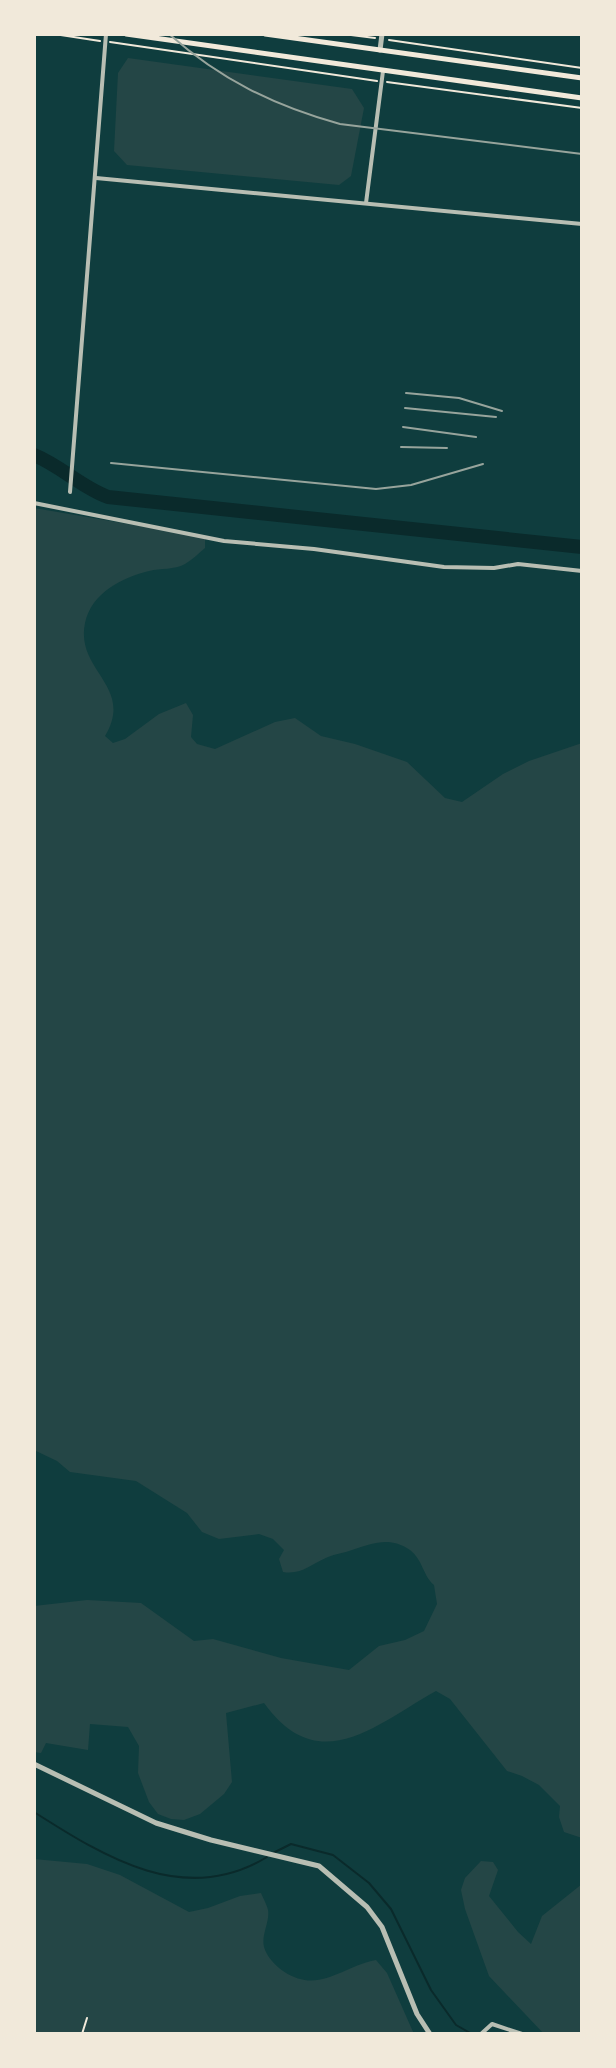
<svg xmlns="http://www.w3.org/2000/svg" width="616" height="2068" viewBox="0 0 616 2068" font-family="'Open Sans',sans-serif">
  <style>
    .green { fill: #244646 }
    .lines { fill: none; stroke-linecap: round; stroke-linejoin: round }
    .stream { stroke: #0a2a2b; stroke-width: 2 }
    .river { stroke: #0a2a2b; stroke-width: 14 }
    .path { stroke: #f1e9da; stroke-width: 2 }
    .minor { stroke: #b8beb3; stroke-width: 4 }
    .tertiary { stroke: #b8beb3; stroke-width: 5 }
    .secondary { stroke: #f1e9da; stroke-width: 5 }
    .rail { stroke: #97a49c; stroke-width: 2 }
  </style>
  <rect width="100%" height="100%" fill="#0f3d3e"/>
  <g class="green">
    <path d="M128,58L352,89L364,108L351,176L339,185L127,165L114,151L118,73Z"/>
    <path d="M34,508L205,537V548C199,553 192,560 185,564C174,570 161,568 149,571C123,577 91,593 85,623C75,671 135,686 105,736L113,743L125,739L159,714L186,703L193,715L191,737L197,744L215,749L275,722L295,718L321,736L355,744L407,762L445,798L462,802L503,774L529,761L582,743V1838L564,1832L559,1817L560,1806L539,1785L522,1776L507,1771L450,1699L436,1691C375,1725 319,1779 264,1703L226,1713L232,1782L224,1794L200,1814L184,1820L171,1819L158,1814L149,1802L138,1773L139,1746L128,1727L90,1724L88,1750L46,1743L41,1753L34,1752V1606L87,1600L141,1603L194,1641L213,1639L281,1658L349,1670L379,1646L405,1640L424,1631L437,1604L434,1585C423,1576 423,1560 410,1550C390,1536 373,1543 352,1550C344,1553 335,1554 328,1557C311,1564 302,1575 283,1572L279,1559L284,1550L273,1539L259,1534L219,1539L202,1532L187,1513L136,1481L70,1472L57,1461L34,1450Z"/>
    <path d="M34,1859L87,1864L120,1875L189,1912L208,1908L240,1896L261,1893C263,1898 267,1905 268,1910C270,1922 261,1934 264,1947C267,1957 275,1965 283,1971C319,1995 340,1967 376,1960L387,1973L414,2034H34Z"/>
    <path d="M481,1861L493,1862L498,1870L489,1896L518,1932L531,1944L542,1916L582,1884V2034H544L489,1976L465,1909L461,1890L465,1878Z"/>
  </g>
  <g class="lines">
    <g class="stream">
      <path d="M34,1812C106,1858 185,1907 267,1857"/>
      <path d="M273,1853L291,1844L333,1855L369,1883L391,1909L431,1990L456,2025L472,2034"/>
    </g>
    <path class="river" d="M34,455C61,466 81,487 108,497L582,547"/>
    <g class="path">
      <path d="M54,34L100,41"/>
      <path d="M343,34L375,38"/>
      <path d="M389,40L582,68"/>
      <path d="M110,42L377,81"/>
      <path d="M387,82L582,108"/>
      <path d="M82,2034L87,2018"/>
    </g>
    <g class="minor">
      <path d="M96,178L582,224"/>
      <path d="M366,203L383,71"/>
      <path d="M70,492L106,34"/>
      <path d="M34,503L224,541L314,549L444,567L494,568L518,564L582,571"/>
      <path d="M481,2034L492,2024L522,2034"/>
    </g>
    <g class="tertiary">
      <path d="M380,50L382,34"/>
      <path d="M34,1764L156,1823L211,1840L319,1866L367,1907L382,1927L417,2014L430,2034"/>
    </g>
    <g class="secondary">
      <path d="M126,34L582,98"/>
      <path d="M265,34L582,78"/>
    </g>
    <g class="rail">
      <path d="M169,34C220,79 274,106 340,124L582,154"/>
      <path d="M406,393L459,398L502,411"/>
      <path d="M405,408L496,417"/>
      <path d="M403,427L476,437"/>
      <path d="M401,447L447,448"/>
      <path d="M111,463L376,489L411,485L483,464"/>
    </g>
  </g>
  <rect width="616" height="2068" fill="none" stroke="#f1e9da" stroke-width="72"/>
</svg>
